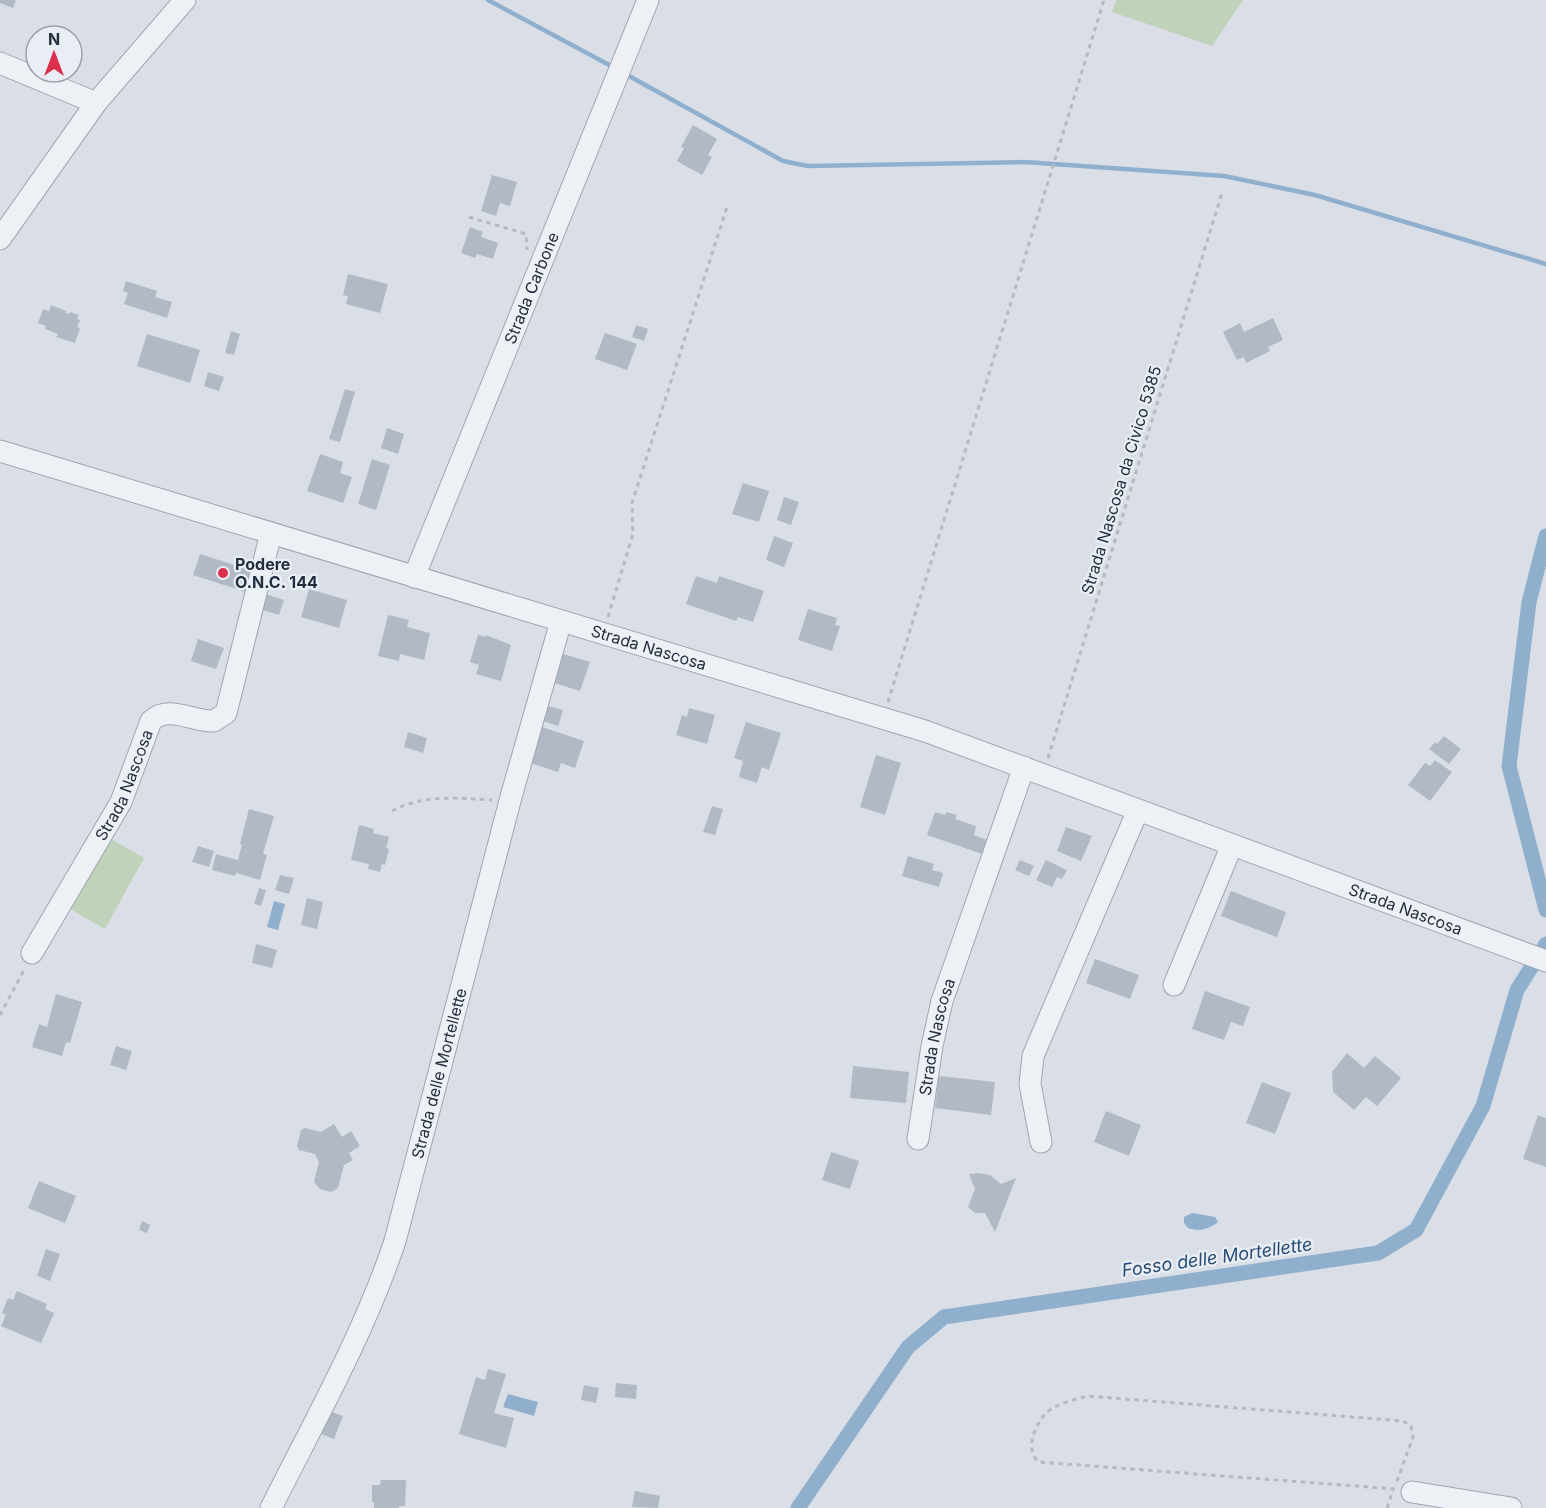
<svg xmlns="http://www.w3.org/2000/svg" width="1546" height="1508" viewBox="0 0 1546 1508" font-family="Inter,sans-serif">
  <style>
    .green { fill: #c1d2ba }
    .water { fill: #90afcc }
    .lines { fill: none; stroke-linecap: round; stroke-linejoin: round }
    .stream { stroke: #90afcc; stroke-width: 4.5 }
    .canal { stroke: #90afcc; stroke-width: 15 }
    .building { fill: #b1b9c4 }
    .minor-casing { stroke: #9fa6b1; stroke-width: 23 }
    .path { stroke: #b4bac2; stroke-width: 3; stroke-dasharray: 4.5 4.5; stroke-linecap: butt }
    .minor { stroke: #edf0f5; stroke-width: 21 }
    .poi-dot { fill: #dc2f4e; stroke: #e9eef5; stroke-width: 2 }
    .labels { text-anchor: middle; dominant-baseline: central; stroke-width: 4.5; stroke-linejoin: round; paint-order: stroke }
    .street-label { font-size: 16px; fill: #232e3e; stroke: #e9eef5 }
    .poi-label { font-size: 16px; font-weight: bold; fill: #232e3e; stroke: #e9eef5; text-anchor: start }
    .water-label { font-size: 18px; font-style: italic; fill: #294e76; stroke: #e9eef5 }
  </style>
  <rect width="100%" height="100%" fill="#dadfe7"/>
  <g class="green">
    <path d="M1116,0H1243L1212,46L1112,12Z"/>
    <path d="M111,839L144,858L105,929L70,909Z"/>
  </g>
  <g class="water">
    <path d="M274,901L285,904L278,930L267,927Z"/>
    <path d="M1192,1213L1215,1217L1218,1222C1209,1229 1200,1232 1188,1228L1184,1223V1217Z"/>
    <path d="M508,1394L538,1402L534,1416L503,1407Z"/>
  </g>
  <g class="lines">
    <g class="stream">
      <path d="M488,0L611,66"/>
      <path d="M629,76L783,161L808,166L1025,162L1224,176L1315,195L1546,264"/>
    </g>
    <g class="canal">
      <path d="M1546,536L1529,602L1509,766L1546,910"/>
      <path d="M798,1508L908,1347L944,1317L1378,1253L1416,1230L1483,1106L1517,990L1546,944"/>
    </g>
  </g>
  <g class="building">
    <path d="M0,0H16L13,8L0,3Z"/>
    <path d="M693,125L717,139L708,155L712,157L702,175L677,161L684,148L681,147Z"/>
    <path d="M492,175L517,182L510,206L500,203L496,216L481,211Z"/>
    <path d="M470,227L483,232L481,237L498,243L493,259L477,254L475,258L461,253Z"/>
    <path d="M348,274L388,284L380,313L346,304L348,296L343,295Z"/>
    <path d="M126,281L157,291L155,297L172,302L167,318L124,304L128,293L123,291Z"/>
    <path d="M51,305L66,311L65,313L69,314L70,312L79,315L77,319L80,320L77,327L80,328L75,343L56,337L58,334L45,329L46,326L38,323L43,309L49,311Z"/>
    <path d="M1273,318L1283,340L1268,347L1270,351L1246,363L1244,357L1237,360L1223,332L1240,323L1244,332Z"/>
    <path d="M636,325L648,329L644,341L632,337Z"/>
    <path d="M231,331L240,334L234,355L225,353Z"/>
    <path d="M605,333L637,344L627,370L595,359Z"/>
    <path d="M147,334L200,350L190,383L137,366Z"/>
    <path d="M208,372L224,377L219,391L204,386Z"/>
    <path d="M345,389L355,392L340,442L329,439Z"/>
    <path d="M387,428L404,434L398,454L381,448Z"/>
    <path d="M320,454L343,462L340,473L352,477L343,503L307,491Z"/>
    <path d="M372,459L390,465L376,510L358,504Z"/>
    <path d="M743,483L769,491L759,522L732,514Z"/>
    <path d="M784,497L799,502L791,525L777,520Z"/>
    <path d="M774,536L793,543L784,567L766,560Z"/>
    <path d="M200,554L253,571L246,592L193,575Z"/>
    <path d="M696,576L717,583L719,576L764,591L753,622L738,617L736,621L686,604Z"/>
    <path d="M309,589L347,600L339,628L301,617Z"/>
    <path d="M265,594L284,600L279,615L260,609Z"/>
    <path d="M808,609L837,618L835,625L840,626L832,651L798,640Z"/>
    <path d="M388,615L409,620L407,627L430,633L424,660L400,654L399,661L378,656Z"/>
    <path d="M478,635L486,637V635L511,645L501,681L476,674L479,665L470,662Z"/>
    <path d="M198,639L224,648L216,669L191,661Z"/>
    <path d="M560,653L590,662L580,691L551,682Z"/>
    <path d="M548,706L563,710L558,726L543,721Z"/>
    <path d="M689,708L715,715L707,744L676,735L682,715L687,717Z"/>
    <path d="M746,722L781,733L769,770L762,767L757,783L739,777L743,761L734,758Z"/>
    <path d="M542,727L584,741L575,768L561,763L558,772L530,763Z"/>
    <path d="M408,732L427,738L423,753L404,747Z"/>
    <path d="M1444,736L1461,749L1449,764L1429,749L1435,742L1437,744Z"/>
    <path d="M876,755L901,763L885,815L860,807Z"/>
    <path d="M1435,760L1452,772L1430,801L1408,785L1425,763L1430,766Z"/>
    <path d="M712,806L723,809L715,835L703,832Z"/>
    <path d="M249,809L274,816L263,854L267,855L260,880L236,873L235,876L212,870L216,854L238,860L242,845L240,844Z"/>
    <path d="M935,812L945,815L946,812L957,815L955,819L976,826L974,835L990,841L985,855L927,835Z"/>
    <path d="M359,825L374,829L373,833L389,837L386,848L389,849L385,865L382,864L380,872L368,869L369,864L351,860Z"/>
    <path d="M1066,827L1092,836L1081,861L1057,851Z"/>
    <path d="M198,846L214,851L209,867L192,862Z"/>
    <path d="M908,856L934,864L932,870L943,873L939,887L902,876Z"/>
    <path d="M1020,860L1034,866L1029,876L1015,870Z"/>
    <path d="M1046,860L1067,870L1062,879L1057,877L1052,887L1036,880Z"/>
    <path d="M280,875L294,878L289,894L275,890Z"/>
    <path d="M259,888L266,890L261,906L254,904Z"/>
    <path d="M1231,891L1286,912L1277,937L1221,916Z"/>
    <path d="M307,898L323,902L317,929L301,925Z"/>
    <path d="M256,944L277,950L272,968L252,963Z"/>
    <path d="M1095,959L1139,975L1130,999L1086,983Z"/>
    <path d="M1205,991L1250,1007L1243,1026L1231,1022L1224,1040L1192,1029Z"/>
    <path d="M56,994L82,1002L70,1043L66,1042L62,1056L32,1047L39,1024L47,1027Z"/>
    <path d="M116,1046L132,1051L126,1070L110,1065Z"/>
    <path d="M1347,1053L1364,1068L1375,1056L1401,1078L1377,1106L1366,1097L1354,1110L1333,1092L1332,1072Z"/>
    <path d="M853,1066L909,1072L906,1103L850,1098Z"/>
    <path d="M939,1076L995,1082L991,1115L935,1108Z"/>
    <path d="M1262,1082L1291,1093L1275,1134L1246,1123Z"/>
    <path d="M1106,1111L1141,1125L1129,1156L1094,1142Z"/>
    <path d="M1538,1115L1546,1118V1167L1523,1159Z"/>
    <path d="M334,1124L342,1137L351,1131L360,1146L349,1153L353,1160L344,1165L338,1188L331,1192L320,1189L314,1182L319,1162L315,1154L299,1150L297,1146L301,1130L305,1128L321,1132Z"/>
    <path d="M831,1152L859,1161L850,1189L822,1180Z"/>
    <path d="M979,1173L990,1175L1001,1184L1016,1178L995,1232L985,1213H975L968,1207L975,1189L969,1174Z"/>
    <path d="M39,1181L76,1196L65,1223L28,1208Z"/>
    <path d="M142,1221L150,1225L147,1233L139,1230Z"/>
    <path d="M46,1249L60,1254L50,1281L37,1276Z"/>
    <path d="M17,1291L47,1304L45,1309L54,1313L41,1343L1,1326L6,1315L2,1313L8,1298L13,1300Z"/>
    <path d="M488,1369L506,1374L494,1413L514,1418L506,1448L459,1434L476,1377L485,1380Z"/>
    <path d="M616,1383L637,1385L636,1399L615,1397Z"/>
    <path d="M584,1385L599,1388L596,1403L581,1400Z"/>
    <path d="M329,1411L343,1416L334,1439L318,1433Z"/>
    <path d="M381,1480H406L405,1506H399V1508H374V1502H372V1485H380Z"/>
    <path d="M635,1491L660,1496L658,1508L632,1507Z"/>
  </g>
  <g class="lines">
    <defs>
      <g id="minor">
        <path d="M0,63L96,103"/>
        <path d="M0,239L96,103L185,0"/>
        <path id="s1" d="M0,451L925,731L1546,961"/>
        <path id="s2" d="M414,577L648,0"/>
        <path id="s3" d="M32,953L121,802L151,721C168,704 193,722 214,721L226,713L271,533"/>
        <path d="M1174,985L1232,845"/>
        <path id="s4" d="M918,1139L932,1046L942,1001L1024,767"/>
        <path d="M1041,1142L1030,1084L1033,1056L1138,810"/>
        <path d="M1412,1492L1511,1508"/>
        <path id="s5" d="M271,1508C315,1420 364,1334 395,1241L511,797L561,621"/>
      </g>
    </defs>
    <use href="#minor" class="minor-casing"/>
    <g class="path">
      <path d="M469,217L526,234L527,250"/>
      <path d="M608,617L633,534L632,503L727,207"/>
      <path d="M888,702L1104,0"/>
      <path d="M1048,758L1222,193"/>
      <path d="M392,811C424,794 457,798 492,800"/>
      <path d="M0,1015L25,968"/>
      <path d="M1395,1489L1039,1462C1024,1450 1035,1424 1047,1412C1058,1403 1074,1400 1087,1396L1403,1421L1411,1426L1413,1437L1396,1484"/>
      <path d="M1387,1508L1393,1490"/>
    </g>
    <use href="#minor" class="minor"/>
  </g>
  <circle class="poi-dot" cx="223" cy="573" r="6"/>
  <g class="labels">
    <g class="street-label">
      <text stroke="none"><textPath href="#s2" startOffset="312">Strada Carbone</textPath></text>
      <text transform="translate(1121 480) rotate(-73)">Strada Nascosa da Civico 5385</text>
      <text stroke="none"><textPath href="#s1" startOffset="678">Strada Nascosa</textPath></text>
      <text stroke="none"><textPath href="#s3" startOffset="192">Strada Nascosa</textPath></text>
      <text stroke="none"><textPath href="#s1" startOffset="1479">Strada Nascosa</textPath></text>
      <text stroke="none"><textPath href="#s4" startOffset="104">Strada Nascosa</textPath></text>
      <text stroke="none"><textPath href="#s5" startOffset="468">Strada delle Mortellette</textPath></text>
    </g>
    <g class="poi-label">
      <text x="235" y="564">Podere<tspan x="235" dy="18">O.N.C. 144</tspan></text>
    </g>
    <g class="water-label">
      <text transform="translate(1217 1257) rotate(-8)">Fosso delle Mortellette</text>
    </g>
  </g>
  <g transform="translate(54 54)"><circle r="28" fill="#e9eef5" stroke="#9aa1ac" stroke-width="1.5"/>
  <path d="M0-4.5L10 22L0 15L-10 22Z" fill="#dc2f4e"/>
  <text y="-9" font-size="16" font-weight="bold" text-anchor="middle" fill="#232e3e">N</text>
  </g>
</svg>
